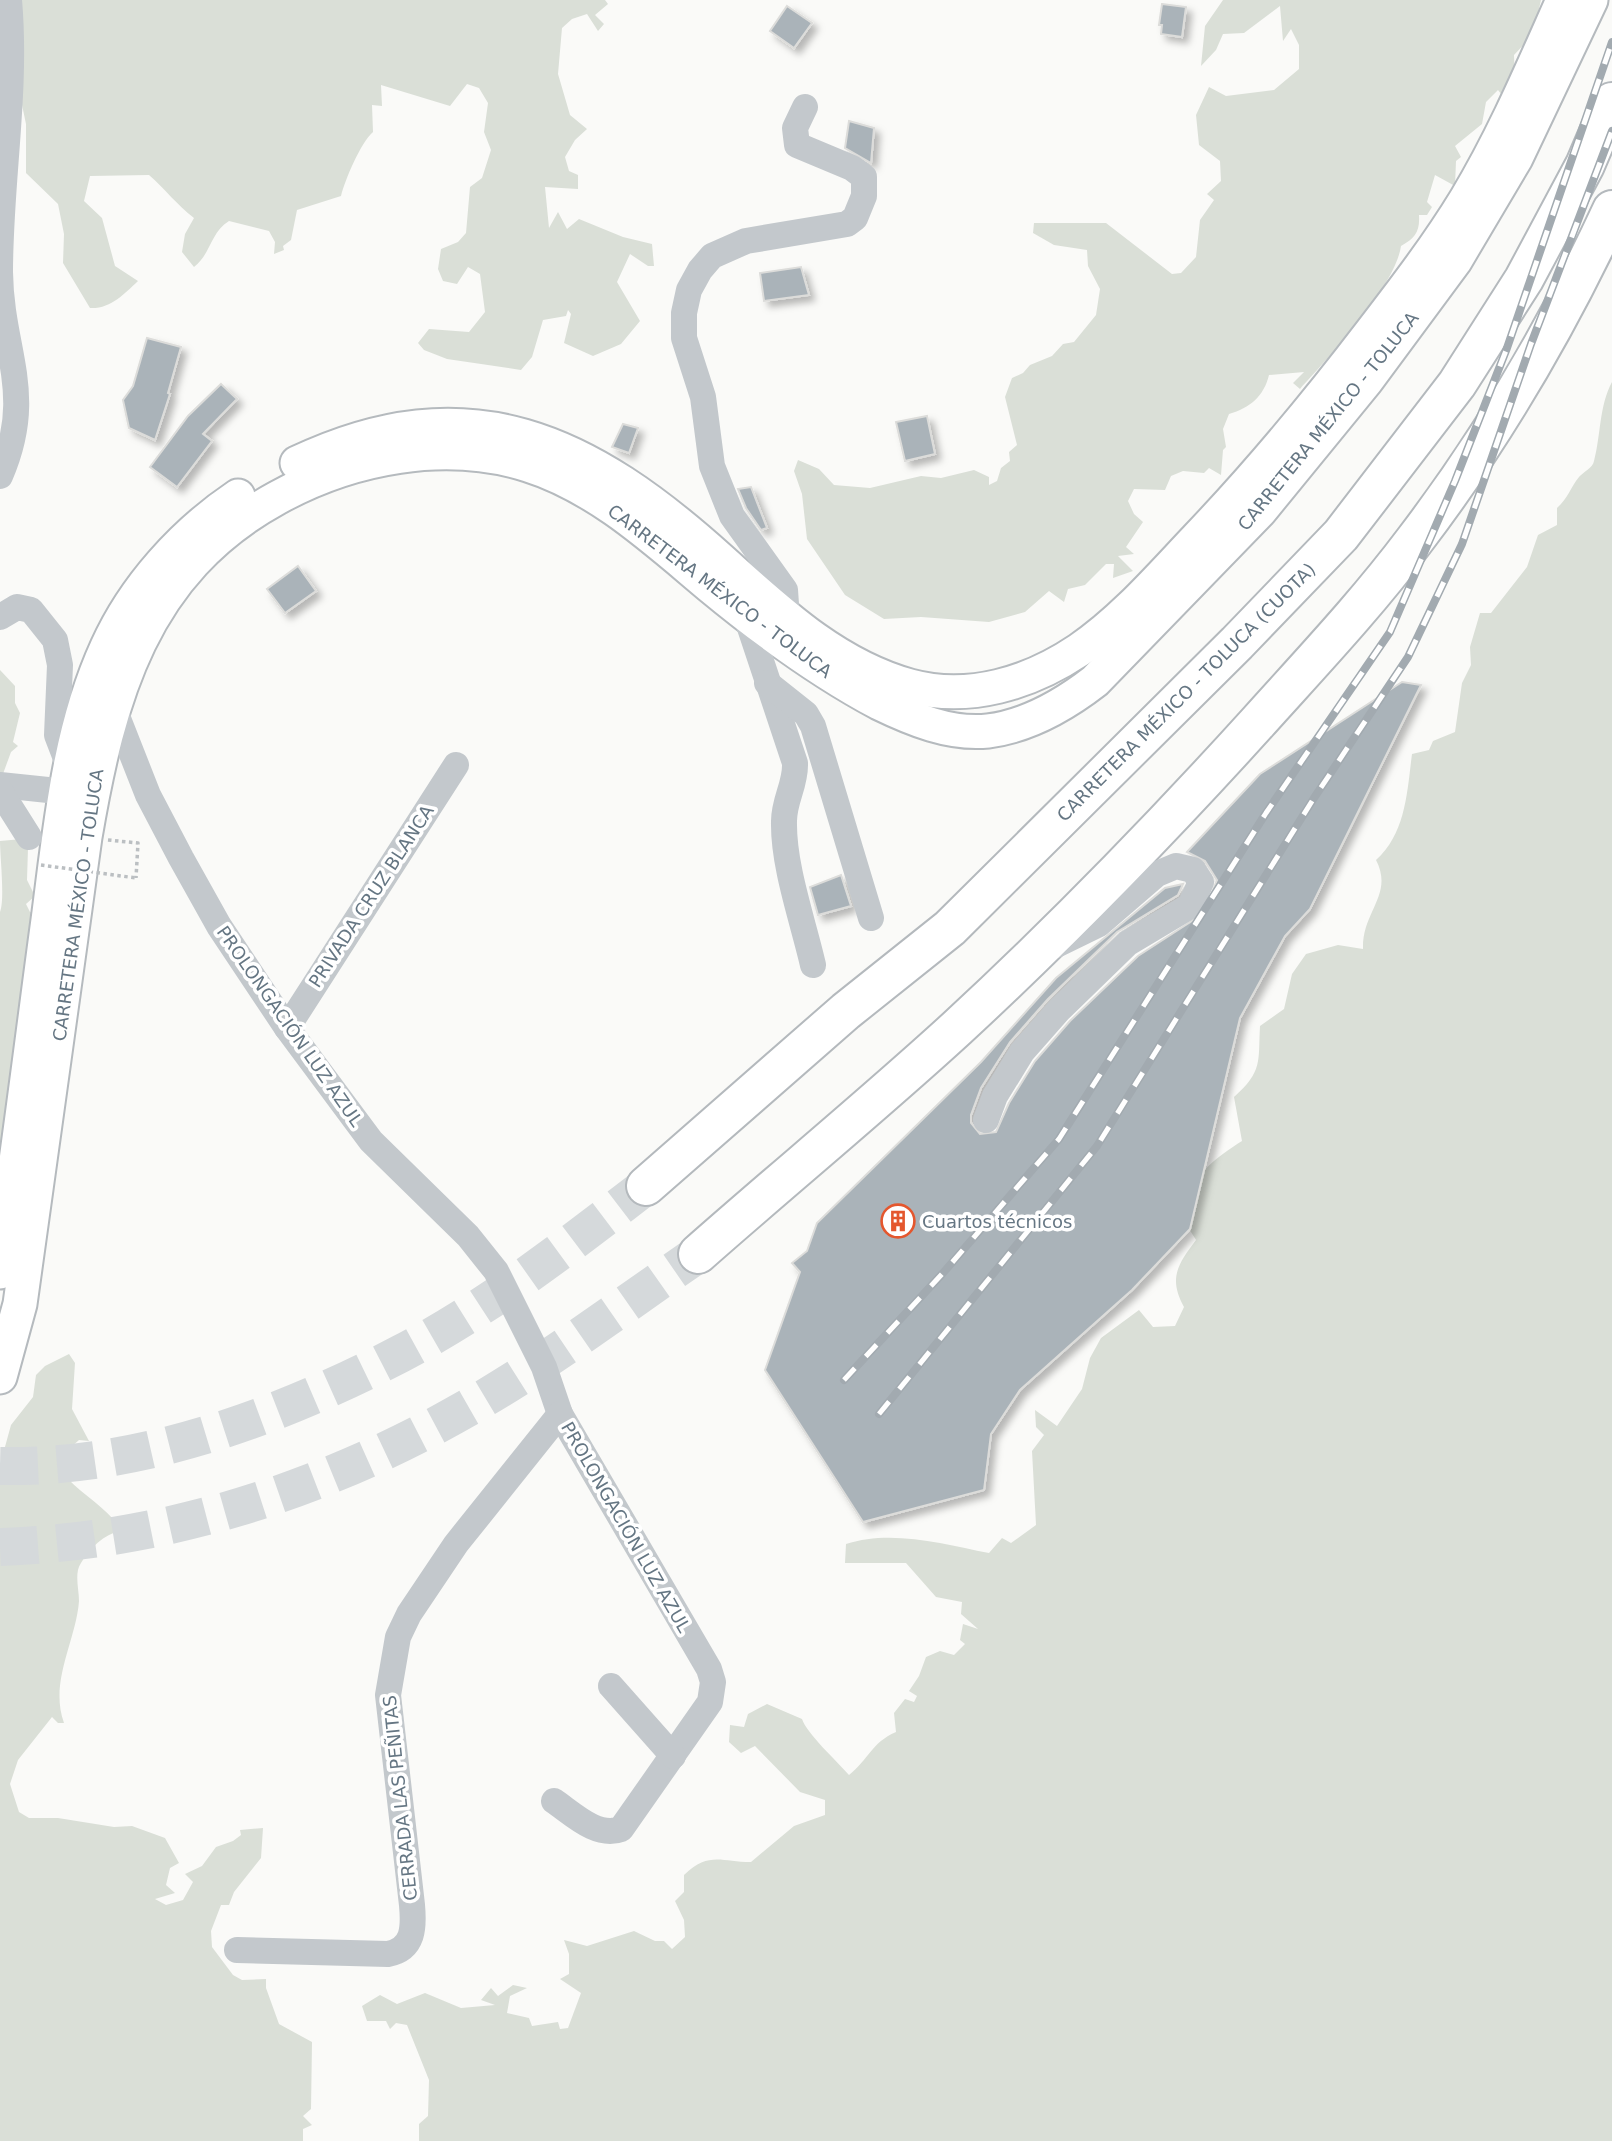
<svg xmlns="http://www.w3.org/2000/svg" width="1612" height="2141" viewBox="0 0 1612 2141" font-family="'DejaVu Sans',sans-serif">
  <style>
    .green { fill: #dadfd7 }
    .building { fill: #aab3b9; stroke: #dcdcda; stroke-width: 2; filter: url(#shadow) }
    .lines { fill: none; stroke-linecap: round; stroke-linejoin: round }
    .highway-tunnel { stroke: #d5d9db; stroke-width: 38; stroke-dasharray: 38 19; stroke-linecap: butt }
    .major-casing { stroke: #b5babe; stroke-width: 37 }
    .highway-casing { stroke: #b4b9bd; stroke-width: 42 }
    .path { stroke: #bbbfc2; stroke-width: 3.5; stroke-dasharray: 3.5 3.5; stroke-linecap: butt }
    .minor { stroke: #c3c8cc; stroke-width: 26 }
    .major { stroke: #fff; stroke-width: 33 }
    .highway { stroke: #fff; stroke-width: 38 }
    .rail-casing { stroke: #a2aab0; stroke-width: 8 }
    .rail { stroke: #fff; stroke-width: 5; stroke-dasharray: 16; stroke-linecap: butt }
    .path-bridge { stroke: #bbbfc2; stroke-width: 3.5; stroke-dasharray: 3.5 3.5; stroke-linecap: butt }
    .labels { text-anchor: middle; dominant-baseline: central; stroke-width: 7; stroke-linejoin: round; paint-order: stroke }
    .street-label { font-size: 18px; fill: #657683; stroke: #fff }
    .poi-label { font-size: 18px; fill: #657683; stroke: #fff; text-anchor: start }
  </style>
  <defs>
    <filter id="shadow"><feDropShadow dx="5.5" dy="5.5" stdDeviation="3.5" flood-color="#0004"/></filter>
  </defs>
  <rect width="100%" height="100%" fill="#fafaf8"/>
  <g class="green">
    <path d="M0,0H605L608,4L595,15L604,24L598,31L587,14L572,19L562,28L558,74L570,115L587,129L575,140L565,157L569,171L578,175V189L545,187L549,228L558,212L567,229L579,219L623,237L652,244L654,266H648L630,254L617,282L640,321L621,344L593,356L564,343L571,314L568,310L566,316L543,320L532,357L521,370L447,359L424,350L418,343L429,329L469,332L485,312L480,274L468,267L457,284L443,281L438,269L441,249L458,242L466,233L470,187L482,178L491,150L484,132L488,103L479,88L467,84L450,106L381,85L382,106L372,105L373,132C361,142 345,180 341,196L297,210L291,240L283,246L284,250L274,254L275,242L269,231L229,221C210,233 211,254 194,267L182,252L185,234L194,218C177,205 165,189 149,175L90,176L84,201L102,218L115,266L138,281C124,294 111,309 90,308L63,263L64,234L58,204L26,173V124Z"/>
    <path d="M1223,0H1541L1533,35L1514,55L1515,85L1505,99L1498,90L1486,102L1482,124L1455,146L1461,157L1456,161L1455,186L1435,175L1427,202L1432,207L1427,215H1419C1420,232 1415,238 1401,246C1395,287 1329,357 1300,389L1293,383L1304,372L1269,375C1264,396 1250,408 1229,414L1223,429L1226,447L1223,450L1221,475L1209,468L1204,473L1183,471L1171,476L1165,490L1134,489L1128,501L1134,514L1143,522L1126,547L1134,554L1118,556L1133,571L1113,578L1114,564H1106L1085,585L1068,589L1064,602L1049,591L1025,612L989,622L921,617L884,619L845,595L807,539L802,494L794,471L798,460L819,469L834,485L870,488L921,476L941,478L974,470L989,477V485L997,481L1001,468L1010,461L1009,452L1017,445L1005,397L1012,378L1023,373L1030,365L1052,356L1063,344L1074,342L1096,315L1100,289L1088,266L1087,250L1054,245L1033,233L1034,223H1106L1172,274L1181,273L1196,257L1200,220L1214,200L1207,194L1221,181L1220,161L1199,145L1196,115L1209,87L1226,96L1274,90L1299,69V45L1291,29L1283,41L1280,6L1244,33L1223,34L1216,50L1201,66L1205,26Z"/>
    <path d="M1612,382V2141H419V2124L428,2116L429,2080L407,2025L396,2023L390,2029L386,2021H367L362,2006L380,1995L397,2004L425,1993L461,2008L495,2005L481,2000L491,1988L498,1996L513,1985L527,1988L510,1996L507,2013L529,2018L532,2026L558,2022L560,2029L568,2028L581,1993L560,1979L569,1974V1954L564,1940L587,1946L634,1931L655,1941H664L672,1949L685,1937L684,1920L675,1901L684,1892V1875C709,1851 721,1862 751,1862L794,1826L825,1815V1800L800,1792L755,1746L741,1753L729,1742L730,1725L744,1727L748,1714L767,1704L802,1719C807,1734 837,1761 849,1775C869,1759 871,1743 896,1732L894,1713L905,1699L914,1702L917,1696L909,1691L919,1676L926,1657L940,1651L954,1655L965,1644L960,1640L963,1624L978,1629L961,1614L962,1602L936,1597L906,1563H845L846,1544C891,1529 944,1544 989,1553L1002,1538L1011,1543L1036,1525L1032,1451L1044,1435L1036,1427L1035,1410L1057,1426L1082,1389L1090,1358L1101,1338L1139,1310L1153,1327L1175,1326L1184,1307C1168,1278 1178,1264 1196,1240C1192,1233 1185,1224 1184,1215C1181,1183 1218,1156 1242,1141L1234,1097C1263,1071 1258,1062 1260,1026L1284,1009L1292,974L1306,954L1338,945L1363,949C1362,911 1394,895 1376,860C1406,833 1407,792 1412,754L1429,750L1433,741L1455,732L1462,683L1471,665L1470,647L1480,613H1491L1527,567L1538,535L1557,525V508C1569,497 1570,488 1579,477C1583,472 1593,468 1594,461C1601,435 1599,406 1612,382Z"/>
    <path d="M0,670L15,686V703L20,713L13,742L18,746L11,752L0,782Z"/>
    <path d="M22,839L28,848L27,880L35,896L26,904L30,912L41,914L0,1208V912C5,900 0,857 0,841Z"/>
    <path d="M69,1354L75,1363L72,1409L89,1441L79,1440L70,1448L68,1479C85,1497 109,1509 121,1530C103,1536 91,1546 81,1563C74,1573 79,1589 79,1601C76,1641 49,1682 64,1723H58L52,1717L18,1760L10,1784L19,1812L29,1818H58L114,1827L132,1826L165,1838L179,1863L170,1868L166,1885L175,1893L155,1899L166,1905L183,1900L193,1882L185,1874L202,1866L216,1847L233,1841L241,1835L240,1830L263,1828L261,1858L234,1892L229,1905H221L211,1931L212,1947L233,1975L242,1980L266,1979V1988L279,2024L312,2042L311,2109L303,2116L312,2125L303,2129V2141H0V1465L11,1425L33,1397L36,1375L45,1366Z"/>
  </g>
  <g class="building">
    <path d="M1162,4L1186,7L1182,37L1161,34L1162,25H1159Z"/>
    <path d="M787,6L812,23L794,48L770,31Z"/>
    <path d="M849,121L874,128L871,163L845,148Z"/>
    <path d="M801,267L809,295L764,301L760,273Z"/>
    <path d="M147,338L181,347L168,393L170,394L155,440L129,428L123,400L133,386Z"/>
    <path d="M221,384L237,399L203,434L212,441L177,487L150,467L188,416Z"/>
    <path d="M927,416L935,454L905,461L896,422Z"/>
    <path d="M623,424L638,428L629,453L612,447Z"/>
    <path d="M751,487L767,528L761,530L746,508L738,489Z"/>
    <path d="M298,566L316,591L285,613L267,589Z"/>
    <path d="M1402,682L1421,685L1310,909L1285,936L1240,1018L1190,1229L1132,1290L1020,1390L991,1434L984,1490L863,1522L765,1370L800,1272L792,1263L807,1251L817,1223L981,1062L1056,978L1165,888L1183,884L1178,895L1117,932L1048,999L1010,1042L981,1088L971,1115V1123L980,1134L996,1132L1009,1103L1035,1061L1070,1021L1138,956L1204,913L1217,880L1205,861L1187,852L1260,774Z"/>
    <path d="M841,875L851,906L818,915L810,887Z"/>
  </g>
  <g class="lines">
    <g class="highway-tunnel">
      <path d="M0,1466C138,1469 279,1417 400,1354C488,1308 568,1246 646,1186"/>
      <path d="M0,1547C194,1540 375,1472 536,1366C591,1330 644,1291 698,1254"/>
    </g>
    <defs>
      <g id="major">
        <path d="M297,463C470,381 589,441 720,559C777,610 834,665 910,686C969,702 1030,683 1079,650C1123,620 1160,577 1196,539C1259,473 1317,403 1372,331C1405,288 1438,245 1466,199C1504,136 1533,67 1563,0"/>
        <path d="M0,1272C18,1155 32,1038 48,920C60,829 68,732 107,647C134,587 183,533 238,496"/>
        <path d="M0,1377L20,1304L85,837C109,697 142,572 277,498C351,457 445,439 528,465C598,487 655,540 710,586C762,629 819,671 879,703C912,719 950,735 988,731C1028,726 1064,705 1095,681L1260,511L1367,380L1455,261L1516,158L1591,0"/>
      </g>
      <g id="highway">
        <path d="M646,1186L846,1011L950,928L1237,643L1341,535L1457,384L1524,279L1585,165L1612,102"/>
        <path d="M698,1254C784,1178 873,1105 957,1028C1062,931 1162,828 1258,722C1311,663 1366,605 1414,541C1492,439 1558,326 1612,210"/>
      </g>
    </defs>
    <use href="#major" class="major-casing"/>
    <use href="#highway" class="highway-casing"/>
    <path class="path" d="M108,840L138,843L136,878"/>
    <g class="minor">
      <path d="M0,476C36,393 1,352 0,272C0,181 17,91 9,0"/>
      <path d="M745,613L795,763C796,784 784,800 784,821C783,866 803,921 813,965"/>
      <path d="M0,617L17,607L31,610L55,640L60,665L57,735L70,769"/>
      <path d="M787,619L785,590L732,516L712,466L703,397L684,338V313L689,290L700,270L712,256L746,241L847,224L855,218L864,196V177L852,168L797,145L795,128L805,107"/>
      <path d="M767,683L806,714L813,726L871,918"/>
      <path d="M113,706L148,795L181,858L219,926L287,1028L371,1141L468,1236L496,1271L544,1367L560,1414L709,1669L713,1682L710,1702L621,1829C597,1838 573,1814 554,1801"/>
      <path d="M0,785L67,792"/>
      <path d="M0,791L29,837"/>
      <path d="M287,1028L456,765"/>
      <path d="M986,1120L995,1096L1022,1052L1059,1010L1128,943L1190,906L1201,882L1193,870L1176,866L1157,874L1099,924L1056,945"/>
      <path d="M611,1686L673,1756"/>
      <path d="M237,1950L388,1954C414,1949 414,1927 412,1905L388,1695L398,1637L409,1614L456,1544L560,1414"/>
    </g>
    <use href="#major" class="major"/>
    <use href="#highway" class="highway"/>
    <defs>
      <g id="rail">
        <path d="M844,1380L943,1273L1059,1139L1266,813L1390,632L1455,481L1507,348L1612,42"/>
        <path d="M879,1414L1097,1146L1314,798L1408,657L1462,544L1531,344L1612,131"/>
      </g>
    </defs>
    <use href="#rail" class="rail-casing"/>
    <use href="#rail" class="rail"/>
    <path class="path-bridge" d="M41,865L136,878"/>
  </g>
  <defs>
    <symbol id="building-ring" viewBox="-11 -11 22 22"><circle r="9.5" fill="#fff" stroke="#e4572e" stroke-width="1.5"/><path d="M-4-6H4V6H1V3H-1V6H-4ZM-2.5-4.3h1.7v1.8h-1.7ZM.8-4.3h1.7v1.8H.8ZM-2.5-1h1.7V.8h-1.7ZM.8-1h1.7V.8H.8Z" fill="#e4572e"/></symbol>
  </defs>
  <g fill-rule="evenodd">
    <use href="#building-ring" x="879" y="1202" width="38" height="38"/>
  </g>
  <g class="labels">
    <g class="street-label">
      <text transform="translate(1328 421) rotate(-51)">CARRETERA MÉXICO - TOLUCA</text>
      <text transform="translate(720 591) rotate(37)">CARRETERA MÉXICO - TOLUCA</text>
      <text transform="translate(1186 692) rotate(-45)">CARRETERA MÉXICO - TOLUCA (CUOTA)</text>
      <text transform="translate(371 896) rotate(-57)">PRIVADA CRUZ BLANCA</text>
      <text transform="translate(78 905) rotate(-82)">CARRETERA MÉXICO - TOLUCA</text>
      <text transform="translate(290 1026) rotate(55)">PROLONGACIÓN LUZ AZUL</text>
      <text transform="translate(626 1527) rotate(60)">PROLONGACIÓN LUZ AZUL</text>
      <text transform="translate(400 1798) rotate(-96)">CERRADA LAS PEÑITAS</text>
    </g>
    <g class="poi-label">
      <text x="922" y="1221">Cuartos técnicos</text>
    </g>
  </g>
</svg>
